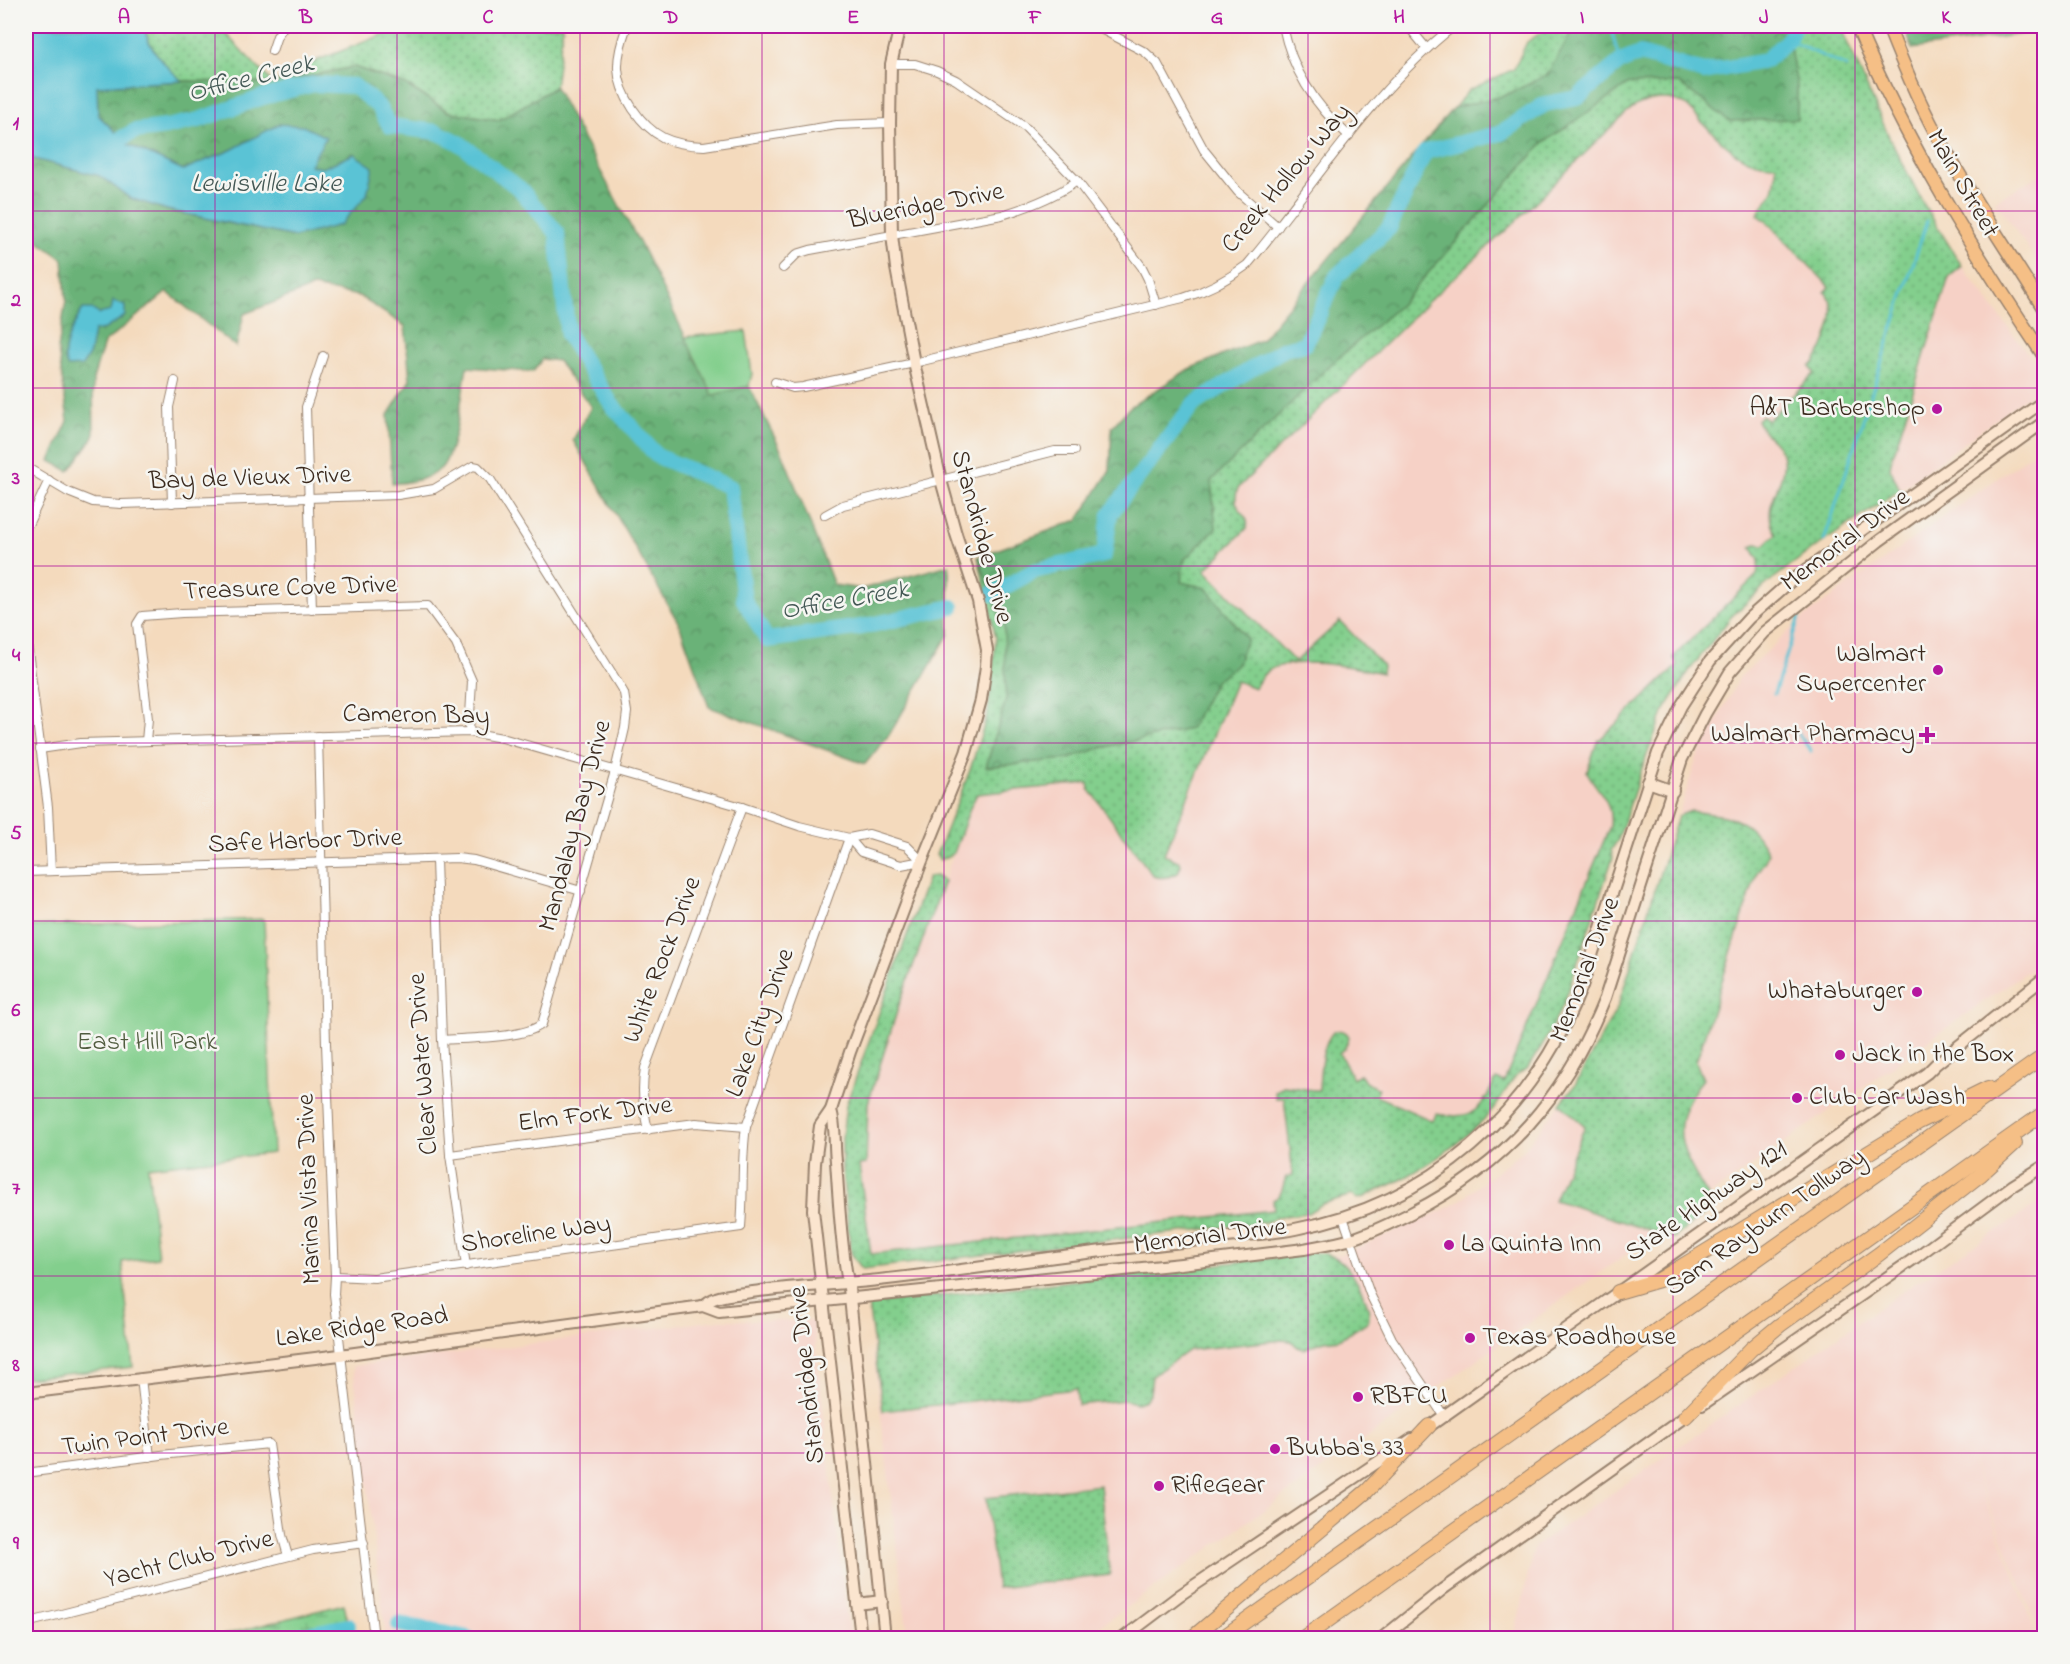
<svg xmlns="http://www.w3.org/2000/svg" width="2070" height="1664" viewBox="0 0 2070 1664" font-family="'Indie Flower',sans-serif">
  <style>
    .built { fill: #f6d1c6 }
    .grass { fill: url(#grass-dots); stroke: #5f7c56; stroke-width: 1.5 }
    .forest { fill: url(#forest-crowns); stroke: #526e4b; stroke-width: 1.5 }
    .wetland { fill: url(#wetland-marsh); stroke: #5f7c56; stroke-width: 1.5 }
    .green { fill: #83cf8d; stroke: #5f7c56; stroke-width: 1.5 }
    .water { fill: #5ac3d5; stroke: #4a767a; stroke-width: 1.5 }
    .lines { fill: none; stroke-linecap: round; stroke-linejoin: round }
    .stream { stroke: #5ac3d5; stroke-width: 3 }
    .river { stroke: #5ac3d5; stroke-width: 16 }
    .street-casing { stroke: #98826e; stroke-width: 10 }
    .secondary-casing { stroke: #98826e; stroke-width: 14 }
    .primary-casing { stroke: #98826e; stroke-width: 15 }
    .highway-casing { stroke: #98826e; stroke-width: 16 }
    .street { stroke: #fff; stroke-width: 8 }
    .secondary { stroke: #fbe5cf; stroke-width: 10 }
    .primary { stroke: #f5bf86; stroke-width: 12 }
    .highway { stroke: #f5bf86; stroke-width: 14 }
    .grid { fill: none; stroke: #b5179e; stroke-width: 1.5; stroke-opacity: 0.55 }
    .poi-dot { fill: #b5179e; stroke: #f6f6f2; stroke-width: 2 }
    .labels { text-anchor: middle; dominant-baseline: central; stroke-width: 5; stroke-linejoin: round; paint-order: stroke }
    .street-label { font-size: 26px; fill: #3b2a1e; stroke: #f6f6f2 }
    .poi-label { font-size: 26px; fill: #3b2a1e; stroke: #f6f6f2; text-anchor: start }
    .park-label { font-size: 26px; fill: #515c3f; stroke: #f6f6f2 }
    .water-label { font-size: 27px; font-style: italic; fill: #445855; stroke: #f6f6f2 }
    .neatline { fill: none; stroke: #b5179e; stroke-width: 2 }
    .grid-label { font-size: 20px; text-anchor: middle; font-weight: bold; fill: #b5179e }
  </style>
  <defs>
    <pattern id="grass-dots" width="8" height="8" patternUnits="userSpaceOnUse" patternTransform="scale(1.5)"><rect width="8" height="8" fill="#83cf8d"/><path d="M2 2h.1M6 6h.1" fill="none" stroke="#6ca873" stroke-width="1.8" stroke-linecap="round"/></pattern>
    <pattern id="forest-crowns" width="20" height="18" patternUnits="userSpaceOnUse" patternTransform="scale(1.5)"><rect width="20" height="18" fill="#6ab278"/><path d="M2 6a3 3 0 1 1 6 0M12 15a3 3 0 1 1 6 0" fill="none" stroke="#589162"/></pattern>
    <pattern id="wetland-marsh" width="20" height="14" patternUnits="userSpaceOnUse" patternTransform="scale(1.5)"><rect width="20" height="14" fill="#83cf8d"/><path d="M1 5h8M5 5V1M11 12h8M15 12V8" fill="none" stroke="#6ca873"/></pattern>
  </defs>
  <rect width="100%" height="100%" fill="#f6f6f2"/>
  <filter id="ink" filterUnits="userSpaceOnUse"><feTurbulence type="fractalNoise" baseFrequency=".0167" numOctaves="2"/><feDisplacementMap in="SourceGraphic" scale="12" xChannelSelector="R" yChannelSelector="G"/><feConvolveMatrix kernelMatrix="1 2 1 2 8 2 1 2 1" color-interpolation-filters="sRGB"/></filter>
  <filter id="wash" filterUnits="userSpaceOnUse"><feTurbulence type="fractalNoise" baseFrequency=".008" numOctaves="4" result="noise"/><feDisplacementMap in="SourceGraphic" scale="24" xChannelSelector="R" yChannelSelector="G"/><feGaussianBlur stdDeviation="1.35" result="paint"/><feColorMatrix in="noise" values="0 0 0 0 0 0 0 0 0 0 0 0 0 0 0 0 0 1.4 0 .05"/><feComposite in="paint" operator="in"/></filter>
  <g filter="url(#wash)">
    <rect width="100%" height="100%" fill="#f4dabd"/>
    <g class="built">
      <path d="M1663,100H1675L1685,104L1726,147L1776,165V184L1766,203L1758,210L1765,220L1831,287L1825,292L1830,299L1833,310L1820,356L1815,363L1816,373L1767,421L1762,415L1770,437L1783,457V469L1775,493L1772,528L1776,534L1764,545L1760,544L1751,547L1759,560L1757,575L1673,657L1679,665L1597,742L1595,788L1602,794L1610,807V826L1504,1082L1496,1080L1484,1103L1475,1111L1457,1117L1436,1114L1433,1121L1375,1096L1378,1089L1365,1082L1360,1074L1353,1078L1338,1053L1347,1033L1342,1030L1334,1031L1328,1036L1324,1055L1319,1090H1301L1284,1098L1293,1176L1284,1179L1283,1190L1279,1195L1273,1200L1274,1210L871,1254L859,1165L866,1164L868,1103L900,1002L970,808L977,794L1088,783L1089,789L1153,876L1163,855L1236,681L1263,674L1280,666L1301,664H1338L1382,672L1383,665L1296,662L1205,570L1247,528V519L1235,503L1234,497L1238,488L1434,296L1514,223L1627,112L1637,104Z"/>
      <path d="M2044,172V271L1995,201Z"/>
      <path d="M1962,266L2044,375V384L1900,490L1890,468L1891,462L1949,277Z"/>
      <path d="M2044,445V959L1083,1638H908L868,1310L1342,1254L1454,1205L1523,1151L1575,1085L1618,1006L1697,757L1740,677L1804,617Z"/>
      <path d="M2044,1200V1638H2041L1957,1424L2038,1638H1514L1534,1547L1905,1290Z"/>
      <path d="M720,1320L813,1321L849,1638H386L353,1366Z"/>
    </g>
    <g class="grass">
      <path d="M144,26H218L273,83L303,66L405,26H563L555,87L500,120L449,112L406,85L354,67L273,83L182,81C165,65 148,49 144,26Z"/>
      <path d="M1551,26H1840L1890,139L1923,203L1962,266L1949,277L1891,462L1890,468L1900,490L1803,556L1768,583L1731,617L1689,671L1663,713L1643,765L1618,840L1611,850L1613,857L1564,1003L1543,1044L1527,1069C1509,1076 1505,1097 1493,1110C1468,1137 1438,1159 1406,1177C1393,1185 1378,1189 1365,1197L1358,1199L1352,1195L1322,1204L1308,1213L1276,1217L1267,1222L862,1269L851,1253L842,1170V1138L846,1105L928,877L936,876L944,881L900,1002L868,1103L866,1164L859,1165L871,1254L1274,1210L1273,1200C1284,1195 1282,1186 1286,1177L1293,1175L1284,1098H1276L1275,1092L1283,1086C1297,1087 1305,1090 1319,1090C1320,1072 1321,1044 1334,1031C1341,1030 1346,1030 1349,1037L1345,1048L1339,1053L1353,1078L1360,1074L1365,1082L1378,1089L1376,1096L1433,1121L1436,1114C1474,1120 1480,1111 1496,1079L1504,1082L1610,826C1613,800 1598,793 1587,772L1597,742L1678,665L1673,657L1757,575L1759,560L1751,547L1756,544L1764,545L1776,534C1758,505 1787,486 1783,458C1781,442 1762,435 1757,420L1762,415L1767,421L1815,373L1810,367C1821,358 1835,320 1832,305C1831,300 1828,296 1825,292L1830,287L1765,220L1758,215C1759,207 1767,203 1771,195C1776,185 1776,176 1776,165C1742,167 1722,142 1700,120C1695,115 1690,107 1684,104C1666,94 1641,100 1627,112L1514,223L1434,296L1238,488C1229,511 1251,512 1247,528L1205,570L1295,662L1340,621L1383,666L1382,673C1354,667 1295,656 1269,670C1262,674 1259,681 1255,688L1236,681L1164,854L1180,862L1181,865L1178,873C1170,877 1161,879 1153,876L1089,789L1088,783L977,794L970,808L954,853L940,860L936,855L970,770L988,712L996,638L978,557L1078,520L1110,471L1112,427L1130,407L1189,369L1261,340L1469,90L1514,69L1527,42Z"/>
      <path d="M1691,811C1729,817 1748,814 1768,853L1765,861L1757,872L1696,1062L1703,1079C1661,1130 1686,1158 1714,1206L1674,1238L1554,1200L1585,1126L1560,1104L1575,1085L1618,1006L1678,816Z"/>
      <path d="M1313,1252C1321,1253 1329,1254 1336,1258C1351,1266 1374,1306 1368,1322L1339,1339L1324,1341L1304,1349L1299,1348L1291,1341L1282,1340L1189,1350L1152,1376L1150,1394L1145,1400L1137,1403L1124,1400L1078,1405L1076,1389L883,1411L868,1304L1301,1255Z"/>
      <path d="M1100,1485L1110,1575L997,1588L986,1498Z"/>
    </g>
    <g class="forest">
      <path d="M1594,26H1786L1797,86V119L1729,121L1679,83L1629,84L1543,143L1400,305L1329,366L1211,481L1216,528L1184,560L1181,582L1206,588L1247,639L1237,665L1216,680L1190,729L1101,748L1067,759L986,767L1006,699L1004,626L978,557L1078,520L1110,471L1112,427L1130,407L1189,369L1261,340L1453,108L1506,95L1547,75L1574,28Z"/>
      <path d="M1905,26H2044V31L1912,49Z"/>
      <path d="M354,67L406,85L449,112L499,120L555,87L645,253L713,394L749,386L783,454L834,585L862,589L949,565V634L889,735L865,764L709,707L679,624L573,440L591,407L558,361L542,359L533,372L467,367C463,388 455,457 440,469C426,481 410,482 392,484L388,415L410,380L405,326L359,296L313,287L244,314L236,347L167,292L104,343L93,379L94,437L69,471L50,461L68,421L58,349L66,300L63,259L26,233V157L100,176L130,198L166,210L295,237L354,154L322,168L231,150L183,170L129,145L98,115L97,86L182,81L273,83Z"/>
    </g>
    <path class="wetland" d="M344,1604L351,1638H212Z"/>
    <g class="green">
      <path d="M746,331L752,374L749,386L713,395L685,337Z"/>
      <path d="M264,919L273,1153L148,1167L158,1257L122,1262L133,1367L26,1378V926Z"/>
    </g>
    <g class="water">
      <path d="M26,26H144C148,49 165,65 182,81L97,86L98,115L129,145L183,170L231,150L279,124L303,126L326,137L310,165L322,168L354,154L373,167L367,195L340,225L295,237L167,210L130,198L100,176L26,157Z"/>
      <path d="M113,301L125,306V316L105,329L94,331L90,353L82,366L68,367C58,353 74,323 83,309H92L99,314L111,311Z"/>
    </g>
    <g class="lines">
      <g class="stream">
        <path d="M1610,26L1620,62"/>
        <path d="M1788,40L1847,67"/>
        <path d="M1824,541L1927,221"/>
        <path d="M1774,694L1802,608"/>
        <path d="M1797,732L1811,751"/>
      </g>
      <g class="river">
        <path d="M105,153L122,138L135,131L166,127L199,120L263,97L314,84L354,86L378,106L390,126L437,132L458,142L520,189L557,233L568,336L612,405L657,456L730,487L744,600L767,640L862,627L952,607"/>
        <path d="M992,594L1034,571L1104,555L1110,514L1194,404L1284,349L1305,344L1337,276L1389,228L1425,152L1501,133L1545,104L1577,98L1620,62L1640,54L1704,72L1765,61L1788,40L1794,26"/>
        <path d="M399,1624L468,1638"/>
        <path d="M287,1638L348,1626"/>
      </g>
    </g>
  </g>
  <g filter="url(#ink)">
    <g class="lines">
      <defs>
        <g id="street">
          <path d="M627,26C615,59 613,79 633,109C652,137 671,145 704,146L837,125L890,123"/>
          <path d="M1095,26L1145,52L1157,63L1204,150L1238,192L1278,227"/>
          <path d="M1283,26C1292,71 1315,106 1349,136"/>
          <path d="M1408,26L1427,49"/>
          <path d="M272,51L277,36L284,26"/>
          <path d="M891,64H915L937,71L956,80L1026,128L1077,181L1142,267L1148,279L1156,305"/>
          <path d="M783,268L797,254L810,250L1002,215C1029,207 1054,197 1077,181"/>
          <path d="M775,382L793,388L803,387L914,363L1183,298C1207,291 1227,280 1247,265C1314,186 1372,90 1454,26"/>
          <path d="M26,467L68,492L93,502L121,504L398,495L434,489L473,466L478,467L490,479L613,675L624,693L627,712L625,728L615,771L542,1024C523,1039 468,1038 442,1040"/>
          <path d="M172,503L169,407L175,381"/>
          <path d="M825,515L843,505L1055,451H1074"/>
          <path d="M26,529L49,480"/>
          <path d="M312,610L306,407L323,356"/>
          <path d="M26,635L48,807L51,871"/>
          <path d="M318,736L326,1044L335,1276L334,1294L374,1638"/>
          <path d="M146,741L148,719L137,624L142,616L182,613L428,606L456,644L472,681L469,732"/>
          <path d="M40,749L81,743L469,732L502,738L742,807L799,826L849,838L869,834L907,846L922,861"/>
          <path d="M849,838L861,852L901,865L922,861"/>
          <path d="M436,860L442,1040L450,1155L466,1266"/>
          <path d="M26,872L457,858L474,860L581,891"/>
          <path d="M648,1130C643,1109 641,1090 645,1068L742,807"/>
          <path d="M450,1155L696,1123L746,1127"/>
          <path d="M1343,1217L1370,1294L1392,1339L1444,1416"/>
          <path d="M335,1276L374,1278L741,1227C744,1193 741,1160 746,1127L849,838"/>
          <path d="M141,1378L150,1457"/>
          <path d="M26,1473L161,1455L269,1444L282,1535L288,1556"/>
          <path d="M26,1608L28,1622"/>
          <path d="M26,1623L313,1550L364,1543"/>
        </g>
        <g id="secondary">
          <path d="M1648,782L1673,791"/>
          <path d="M831,1110C836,1126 834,1144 836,1161C839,1203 841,1246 849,1288L885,1638"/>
          <path d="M703,1306C707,1303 711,1299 716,1298C725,1295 736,1294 745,1293C786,1287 828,1285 869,1281C950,1273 1031,1259 1112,1250C1153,1245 1194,1241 1236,1236C1255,1234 1276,1233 1295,1229C1431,1203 1532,1115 1582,986L1658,753L1681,706L1710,661L1749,618L1792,580L2044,401"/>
          <path d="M26,1393L340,1355L703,1306L719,1312L1181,1264L1304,1249C1318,1246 1334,1244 1348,1240C1370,1234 1391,1223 1411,1213C1507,1164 1565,1097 1605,998L1682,759L1705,714L1730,672L1765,632L1879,541L2044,422"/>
          <path d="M1702,1405L1915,1258L2012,1186L2044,1166"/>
          <path d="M1424,1430L1927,1073L1936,1064L2044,978"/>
          <path d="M857,1604L882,1601"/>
          <path d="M861,1638L813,1210L815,1163L820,1126L831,1110L850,1052L922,861L966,753L981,700L986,666L987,650L978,601L956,534L941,480L914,363L896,268L892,235L890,123L891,64L900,26"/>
          <path d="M1123,1638L1180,1595L1412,1439"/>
          <path d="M1382,1638L1443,1589L1689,1414"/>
        </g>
        <g id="primary">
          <path d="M1857,26C1906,143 1973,250 2044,356"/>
          <path d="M1888,26C1904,67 1921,108 1943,146C1974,202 2011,255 2044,309"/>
        </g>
        <g id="highway">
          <path d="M1618,1292L1659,1280L1919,1122L1988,1088"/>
          <path d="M1685,1417L1751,1349L1780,1325L1879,1254L1980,1175L2015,1143"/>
          <path d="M1192,1638L1367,1491L1429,1426"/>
          <path d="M1222,1638L2044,1056"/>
          <path d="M1303,1638L2044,1113"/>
        </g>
      </defs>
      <use href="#street" class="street-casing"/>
      <use href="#secondary" class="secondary-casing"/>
      <use href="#primary" class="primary-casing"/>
      <use href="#highway" class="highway-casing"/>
      <use href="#street" class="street"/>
      <use href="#secondary" class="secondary"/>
      <use href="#primary" class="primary"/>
      <use href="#highway" class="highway"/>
    </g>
  </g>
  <path class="grid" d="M215,26V1638M397,26V1638M580,26V1638M762,26V1638M944,26V1638M1126,26V1638M1308,26V1638M1490,26V1638M1673,26V1638M1855,26V1638M26,211H2044M26,388H2044M26,566H2044M26,743H2044M26,921H2044M26,1098H2044M26,1276H2044M26,1453H2044"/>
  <g class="poi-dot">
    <circle cx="1937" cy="409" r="6"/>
    <circle cx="1938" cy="670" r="6"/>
    <path d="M1924 726h6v6h6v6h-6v6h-6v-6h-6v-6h6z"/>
    <circle cx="1917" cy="992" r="6"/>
    <circle cx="1840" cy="1055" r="6"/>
    <circle cx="1797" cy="1098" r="6"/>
    <circle cx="1449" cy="1245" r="6"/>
    <circle cx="1470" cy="1338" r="6"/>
    <circle cx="1358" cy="1397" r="6"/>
    <circle cx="1275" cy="1449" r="6"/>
    <circle cx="1159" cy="1486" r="6"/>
  </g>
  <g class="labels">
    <g class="street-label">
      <text transform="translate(1287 179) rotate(-50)">Creek Hollow Way</text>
      <text transform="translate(1962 184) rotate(60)">Main Street</text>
      <text transform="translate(926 207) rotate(-11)">Blueridge Drive</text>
      <text transform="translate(250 479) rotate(-2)">Bay de Vieux Drive</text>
      <text transform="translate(981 537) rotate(75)">Standridge Drive</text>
      <text transform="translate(1846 541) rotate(-37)">Memorial Drive</text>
      <text transform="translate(290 589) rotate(-2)">Treasure Cove Drive</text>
      <text transform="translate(416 716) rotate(1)">Cameron Bay</text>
      <text transform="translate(576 826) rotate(-75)">Mandalay Bay Drive</text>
      <text transform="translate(305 842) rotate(-2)">Safe Harbor Drive</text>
      <text transform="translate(663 960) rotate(-69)">White Rock Drive</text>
      <text transform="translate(1586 970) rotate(-69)">Memorial Drive</text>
      <text transform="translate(761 1023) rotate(-70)">Lake City Drive</text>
      <text transform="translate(424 1064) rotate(-94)">Clear Water Drive</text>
      <text transform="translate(595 1115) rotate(-7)">Elm Fork Drive</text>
      <text transform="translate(310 1189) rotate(-92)">Marina Vista Drive</text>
      <text transform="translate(1707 1202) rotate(-35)">State Highway 121</text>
      <text transform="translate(1766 1223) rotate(-35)">Sam Rayburn Tollway</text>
      <text transform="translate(536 1235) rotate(-8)">Shoreline Way</text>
      <text transform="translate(1210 1237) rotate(-7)">Memorial Drive</text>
      <text transform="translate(362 1328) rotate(-8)">Lake Ridge Road</text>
      <text transform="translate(808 1375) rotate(-96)">Standridge Drive</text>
      <text transform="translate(145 1438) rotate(-7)">Twin Point Drive</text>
      <text transform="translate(189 1560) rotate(-14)">Yacht Club Drive</text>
    </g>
    <g class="poi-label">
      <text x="1925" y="409" text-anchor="end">A&amp;T Barbershop</text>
      <text x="1926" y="655" text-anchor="end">Walmart<tspan x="1926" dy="30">Supercenter</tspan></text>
      <text x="1915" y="735" text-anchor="end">Walmart Pharmacy</text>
      <text x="1905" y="992" text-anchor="end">Whataburger</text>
      <text x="1852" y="1055">Jack in the Box</text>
      <text x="1809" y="1098">Club Car Wash</text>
      <text x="1461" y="1245">La Quinta Inn</text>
      <text x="1482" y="1338">Texas Roadhouse</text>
      <text x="1370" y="1397">RBFCU</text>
      <text x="1287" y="1449">Bubba's 33</text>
      <text x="1171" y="1486">RifleGear</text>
    </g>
    <g class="park-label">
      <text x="147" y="1043">East Hill Park</text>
    </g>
    <g class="water-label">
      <text transform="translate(251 79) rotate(-14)">Office Creek</text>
      <text x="266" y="184">Lewisville Lake</text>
      <text transform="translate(845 601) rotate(-10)">Office Creek</text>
    </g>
  </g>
  <rect width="2070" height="1664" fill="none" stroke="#f6f6f2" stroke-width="66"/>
  <rect x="33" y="33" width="2004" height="1598" class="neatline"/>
  <g class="grid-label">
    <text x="124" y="23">A</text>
    <text x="306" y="23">B</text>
    <text x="488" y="23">C</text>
    <text x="671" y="23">D</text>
    <text x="853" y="23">E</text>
    <text x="1035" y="23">F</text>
    <text x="1217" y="23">G</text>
    <text x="1399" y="23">H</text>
    <text x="1582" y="23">I</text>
    <text x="1764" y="23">J</text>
    <text x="1946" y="23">K</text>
    <text x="16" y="129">1</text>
    <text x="16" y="306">2</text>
    <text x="16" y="484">3</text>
    <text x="16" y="661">4</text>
    <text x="16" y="839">5</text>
    <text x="16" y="1016">6</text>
    <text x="16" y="1194">7</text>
    <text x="16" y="1371">8</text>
    <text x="16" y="1549">9</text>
  </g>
</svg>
